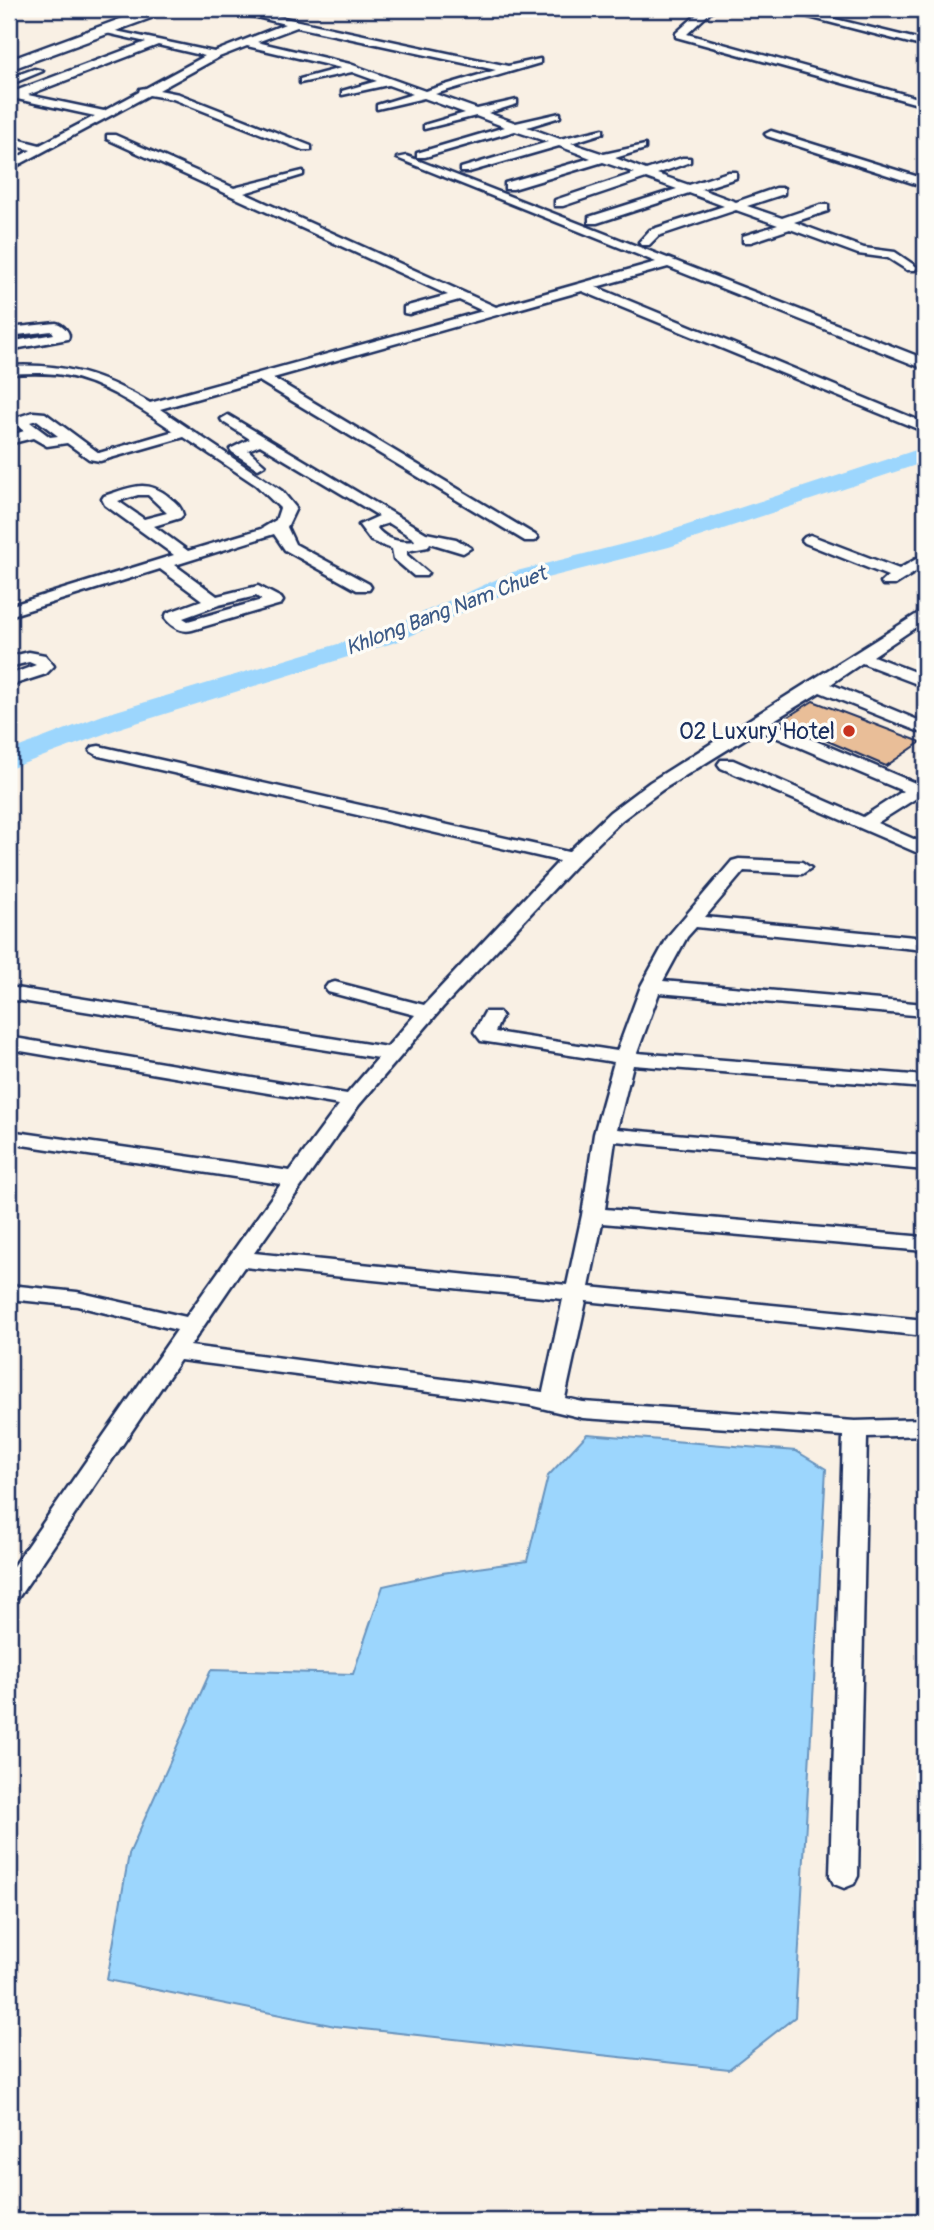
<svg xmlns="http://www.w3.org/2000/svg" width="934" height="2230" viewBox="0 0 934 2230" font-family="Pangolin,sans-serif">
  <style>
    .water { fill: #9cd6fd; stroke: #6893bd; stroke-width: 2 }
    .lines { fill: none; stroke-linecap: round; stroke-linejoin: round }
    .river { fill: #9cd6fd; fill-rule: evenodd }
    .building { fill: #e9be98; stroke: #1b2f5e; stroke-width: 2 }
    .street-casing { stroke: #1b2f5e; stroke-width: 5 }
    .secondary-casing { stroke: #1b2f5e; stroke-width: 5 }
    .street { fill: #fdfcf7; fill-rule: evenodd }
    .secondary { fill: #fdfcf7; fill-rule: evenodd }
    .poi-dot { fill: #c8321e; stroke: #fdfcf7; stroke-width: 2.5 }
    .labels { text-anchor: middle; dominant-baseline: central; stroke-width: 7; stroke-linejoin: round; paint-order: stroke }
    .far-water-label { font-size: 21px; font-style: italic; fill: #3b5986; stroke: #fdfcf7 }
    .poi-label { font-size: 23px; fill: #1b2f5e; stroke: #fdfcf7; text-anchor: end }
  </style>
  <rect width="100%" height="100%" fill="#f9f0e4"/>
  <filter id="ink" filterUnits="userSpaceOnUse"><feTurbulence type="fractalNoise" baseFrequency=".0143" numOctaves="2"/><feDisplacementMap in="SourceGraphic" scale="14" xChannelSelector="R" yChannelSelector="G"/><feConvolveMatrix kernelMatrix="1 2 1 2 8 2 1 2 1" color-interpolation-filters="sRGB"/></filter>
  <g filter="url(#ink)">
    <path class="water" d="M587,1434L796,1451L826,1469L795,2017L729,2069L335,2026L107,1980L129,1854L211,1670L353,1674L383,1586L442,1573L527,1561L548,1476Z"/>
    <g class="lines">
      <path class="river" d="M925,447V462L669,547L531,582L399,641L123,727L9,769V751L103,715L381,631L513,572L651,537Z"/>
    </g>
    <path class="building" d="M813,701L921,742L886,766L781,721Z"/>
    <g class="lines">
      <defs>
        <g id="street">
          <path d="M155,9H170L146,18L141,15Z"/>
          <path d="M224,9H242L508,66L540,59V63L435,94L477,109L517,100V104L488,113L516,123L560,113V117L527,127L560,139L603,129V133L571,143L604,154L645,145V149L615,158L646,170L682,158H690V162L657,174L689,185L728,172H736V178L701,189L736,202L776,188H784V194L747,206L782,218L820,205H828V211L794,222L864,248L895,252L917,267L915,270H907L888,258L858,254L790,229L751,242H743V236L778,225L736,210L658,236L649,245H641L639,242L650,230L724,206L689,193L597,223H589V217L677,189L646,178L563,206H555V200L635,173L603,162L513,189H505V183L591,158L559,146L469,172H461V168L548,142L515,131L425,157H417V153L505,127L476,116L424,129V125L465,113L424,98L377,109V105L413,94L388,85L342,95V91L377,81L352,72L300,83V79L341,68L247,46L219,57L159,90L179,94L311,146V150H303L173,99L149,95L9,170V162L31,150L9,144V137L40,145L95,116L17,99L9,101L10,93L146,42L102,32V28L214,52L285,24ZM297,27L496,70L425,91L350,64L257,42ZM158,45L205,56L146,88L140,89L139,92L104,111L28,95Z"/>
          <path d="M703,9H714L687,34L925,100V106L676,37V33Z"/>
          <path d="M778,9H794L925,41V47Z"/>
          <path d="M34,69L43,71L9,85V78Z"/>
          <path d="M771,131L925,179V187L767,136L765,134Z"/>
          <path d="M107,135H115L234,188L303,171V175L244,193L496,307L656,262L397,158L407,156L925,359V368L920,367L668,267L596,287L925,423V432L582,291L273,378L535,535L538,538L535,541H525L259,381L160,409L282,491L296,508L287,527L295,544L369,584L371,587L369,590H357L285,550L274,534L175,565L217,596L258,586L281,598L283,601L281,604L192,630C181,633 171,626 165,618L167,613L202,600L160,569L9,616V606L174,555L105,505L102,499L104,496C130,488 146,478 169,497C176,503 181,506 183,515L180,518L154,526L188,551L261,529L276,520L280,508L256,485L184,437L100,461L89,459L67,443L47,446L33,438L9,444V436L24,431L15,424V418L33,412L45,413L99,453L174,431C141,409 103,382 63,375C45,372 27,373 9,374V366C64,363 102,375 150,403L483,311L459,300L409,314L404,313V307L448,295L107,139ZM37,420L58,436L50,437L30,422ZM138,495H148L167,513L144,519L118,501ZM256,596L262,600L188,621L183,618L219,605Z"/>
          <path d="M56,323C62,324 72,333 68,339L9,350V342L54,334L52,331L9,336V328Z"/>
          <path d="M228,415L426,533L456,539L471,548L463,553L430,543L428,547L407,551V555L428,573L426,576H414L394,559L392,549L371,541L359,525L379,516L260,445L248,450L265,465L258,469L232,452L230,449L250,439L223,422L221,419ZM389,523L414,539L415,541C399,543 386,540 376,527Z"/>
          <path d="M810,535L899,569L925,554V566L895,585H883L881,582L888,576L805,543L802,540L805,537Z"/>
          <path d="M925,609V621L873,656L925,676V687L862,663L831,684L925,723V734L820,692L771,722L915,783L925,780V799L918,797L877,823L925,844V856L721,768L718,764L721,760H733L863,817L903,791L759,730L662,790L622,820L579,862L443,1007L359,1105L254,1253L567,1285L582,1215L594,1134L614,1062L481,1041L474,1032L485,1012H499L502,1016L495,1032L617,1051L641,986L669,935L732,861L739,859L802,862L811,868L802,874L744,871L705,917L925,938V950L696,927L687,937L663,981L925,1004V1016L659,993L637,1053L925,1076V1088L633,1065L617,1129L925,1156V1170L615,1141L605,1209L925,1237V1251L602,1223L589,1287L925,1320V1336L586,1301L565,1398L583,1402L855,1421L925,1419V1435L867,1437L858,1876L854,1884L844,1888L834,1884L830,1876L843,1436L583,1418L529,1405L180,1360L18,1598L9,1600V1572L177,1330L77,1306L9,1299V1285L77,1292L186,1317L281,1184L9,1143V1131L290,1171L339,1105L9,1049V1037L347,1094L378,1058L9,999V987L387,1047L415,1015L328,992L325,988L328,984L335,982L424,1005L559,861L99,756L90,751L93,747L99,746L568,852L610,812L650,782ZM244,1267L563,1299L543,1392L190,1346Z"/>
          <path d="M29,652L45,655L54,666L46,674L9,686V675L36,665L29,662L9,667V657Z"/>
        </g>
        <path id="secondary" d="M140,9H156L151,18L9,70V60L139,12Z"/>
      </defs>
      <use href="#street" class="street-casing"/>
      <use href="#secondary" class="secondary-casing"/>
      <use href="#street" class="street"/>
      <use href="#secondary" class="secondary"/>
    </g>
  </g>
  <circle class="poi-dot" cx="849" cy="731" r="7"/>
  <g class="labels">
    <g class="far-water-label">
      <text transform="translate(446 611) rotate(-21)">Khlong Bang Nam Chuet</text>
    </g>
    <g class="poi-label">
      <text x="835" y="731">O2 Luxury Hotel</text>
    </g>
  </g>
  <rect width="934" height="2230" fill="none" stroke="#fdfcf7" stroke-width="35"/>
  <rect x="18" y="18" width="899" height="2195" fill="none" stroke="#1b2f5e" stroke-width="2.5" filter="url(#ink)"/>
</svg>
